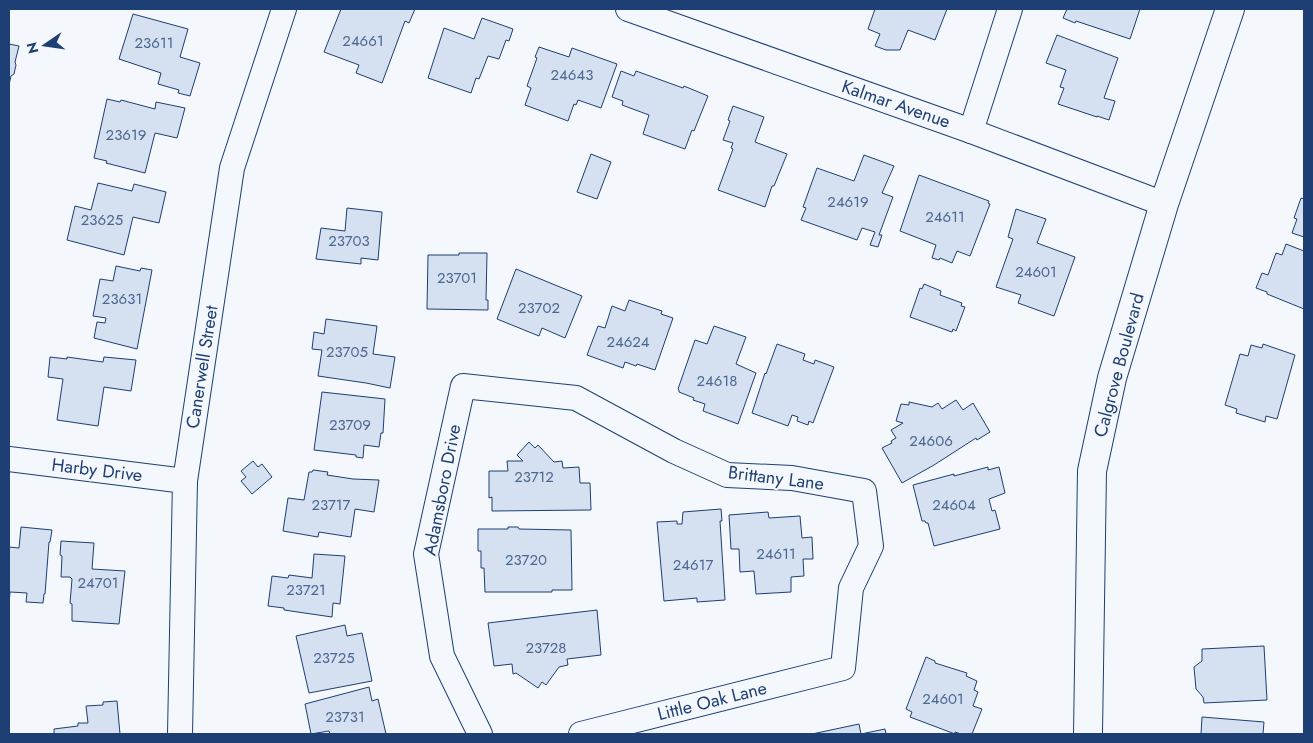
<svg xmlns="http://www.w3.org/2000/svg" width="1313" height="743" viewBox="0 0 1313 743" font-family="Jost,sans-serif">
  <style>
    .building { fill: #d5e0f0; stroke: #1d3f73 }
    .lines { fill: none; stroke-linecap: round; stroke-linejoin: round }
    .street-casing { stroke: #1d3f73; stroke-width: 26 }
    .secondary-casing { stroke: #1d3f73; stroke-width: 30 }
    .street { stroke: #f4f7fb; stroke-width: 24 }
    .secondary { stroke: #f4f7fb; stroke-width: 28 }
    .labels { text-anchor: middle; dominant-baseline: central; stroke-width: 4; stroke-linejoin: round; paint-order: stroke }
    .number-label { font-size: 15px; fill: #4b6792 }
    .street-label { font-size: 18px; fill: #1d3f73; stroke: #f4f7fb }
  </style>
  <rect width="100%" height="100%" fill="#f4f7fb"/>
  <g class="building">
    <path d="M341,9H415L409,23L405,21L382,83L356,73L359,65L324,52Z"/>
    <path d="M875,9H947L935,40L908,30L900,50H886L875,46L880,34L868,29Z"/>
    <path d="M1067,9H1140L1130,39L1076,21L1075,23L1063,18Z"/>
    <path d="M133,14L188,29L180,57L200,63L190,96L178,93L179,90L158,84L161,73L119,59Z"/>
    <path d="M482,18L513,29L509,41L506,40L499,59L488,56L479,79L476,78L471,93L428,78L444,28L474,39Z"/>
    <path d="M1057,35L1118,58L1104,98L1115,101L1109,120L1097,116V117L1058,104L1064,88L1060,87L1066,70L1046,63Z"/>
    <path d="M9,44L19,46L15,62L16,65L14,74L11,76L9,85Z"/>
    <path d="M539,47L569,57L572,48L617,64L601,108L578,100L576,105L574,104L568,121L525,105L531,88L527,86L537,58L535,57Z"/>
    <path d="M621,71L634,76L636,71L683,88L684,86L708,96L694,131L692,130L685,149L643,134L649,115L622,105L623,101L612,97Z"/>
    <path d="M107,99L120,102L121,100L155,109L156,102L185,108L177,138L155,133L145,173L106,163L107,161L94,158Z"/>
    <path d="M733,106L764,117L755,142L787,154L774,186H772L765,207L718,190L733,149L731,148L733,143L723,140L730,121L728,120Z"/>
    <path d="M591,154L611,162L597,199L577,192Z"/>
    <path d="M864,155L894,166L882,193L893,197L879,235H882L878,247L870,245L875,232L862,228L857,240L801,220L806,208L803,207L817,168L854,181Z"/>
    <path d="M919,175L989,201L988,203L990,204L970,256L957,251L952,263L940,258L939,260L932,258L936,245L900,231Z"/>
    <path d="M98,183L132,191L134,184L166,192L159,223L133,217L124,255L67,240L75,206L91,210Z"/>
    <path d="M1301,198L1304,199V237L1292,233L1297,219L1294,218Z"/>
    <path d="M347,208L382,212L378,260L361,258V264L316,259L321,228L345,231Z"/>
    <path d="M1016,209L1046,219L1037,243L1075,257L1054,316L1018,303L1021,295L996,287L1013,239L1008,237Z"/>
    <path d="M1286,244L1304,251V309L1267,294V292L1256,288L1262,273L1268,275L1276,253L1282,255Z"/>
    <path d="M459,253H487L486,300H488V310L427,309L428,255H459Z"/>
    <path d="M116,266L140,271L141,268L152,270L137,349L94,338L97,322L105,323L106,318L93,316L100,279L113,281Z"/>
    <path d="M516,269L582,296L565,338L542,328L539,336L497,319Z"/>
    <path d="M924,284L941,291L940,295L962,303L961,306L965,307L956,331L953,329L952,332L910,317L920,288L922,289Z"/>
    <path d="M629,300L662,311L661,314L673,318L655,370L637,364L636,366L625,362L623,368L587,355L598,326L605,328L612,306L625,311Z"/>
    <path d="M326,319L377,326L373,354L395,357L390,388L366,383L318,376L322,350L312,349L314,332L324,334Z"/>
    <path d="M714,326L746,337L736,364L756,373L738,424L703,411L705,404L693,400L694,398L679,392V390L678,389L695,340L707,344Z"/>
    <path d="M777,344L805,354L803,360L814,364L815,360L834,367L813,423L809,421L808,425L797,421L798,417L792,415L788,426L752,413L765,373L766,374Z"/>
    <path d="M1263,344L1295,355L1277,419L1266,416L1265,422L1236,413L1237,409L1225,405L1240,354L1248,356L1251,345L1262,348Z"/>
    <path d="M50,357L67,359V357L103,362L104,357L136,360L131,391L104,387L98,426L57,420L63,379L48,377Z"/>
    <path d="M322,392L385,399L383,433H381L379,447L364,445L363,458L356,457V455L314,450Z"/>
    <path d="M956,400L963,410L973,403L990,432L977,440L976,438L934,465L902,483L882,448L892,443L891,441L896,438L891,430L903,423L896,421L901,404L909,405V402L932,407L938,403L942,409Z"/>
    <path d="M529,442L535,448L538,445L554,462L562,461L563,468L579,467L580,483H590L591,510L492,511V497L489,498V471H508L507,461H523L517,455Z"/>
    <path d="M253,461L258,467L262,464L272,477L252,494L241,481L246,477L241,471Z"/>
    <path d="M988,467V470L999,467L1005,493L989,499L992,511L995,510L1000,529L934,546L928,523H926L925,521H922L913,485L954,474V476Z"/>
    <path d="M313,470L328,472L327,475L353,479L379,480L374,512L355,509L351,537L319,532L318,537L283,531L288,498L304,500L309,472H312Z"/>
    <path d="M721,509L722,521H720L725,600L697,602V598L664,601L657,522L677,521V524H682L683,512Z"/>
    <path d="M768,512L769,518L800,516L802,538L812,537L813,559H803L804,576L791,577V592L756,594L754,571L740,572L739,549H731L729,515Z"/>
    <path d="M21,527L52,530L50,542H49L45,594H44L43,603L26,602L27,593L10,592L9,605V547L19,548Z"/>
    <path d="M508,527H518L519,529L571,530L572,590H552V592H485L484,568H481V551H478V529H508Z"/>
    <path d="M61,541L94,543L92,569L125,571L119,624L72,621V604L70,603L72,579L70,577H61L62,556L60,555Z"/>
    <path d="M314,554L345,556L340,604L333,603L332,617L284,610V608L268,606L272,576L288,578L289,575L312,578Z"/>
    <path d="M597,610L601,655L567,659L568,665L559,667L546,685L542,682L538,688L516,673L513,674L512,664L494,666L488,623Z"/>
    <path d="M345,625L347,636L362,633L372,681L309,693L296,636Z"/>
    <path d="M1264,646L1267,700L1204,703L1203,697L1196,689L1194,667L1202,661V649Z"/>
    <path d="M926,657L935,661V663L967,673L966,676L977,681L974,690L978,692L973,706L982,709L972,734H961L955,732V734L910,717L912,712L906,709Z"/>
    <path d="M369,687L372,701L378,699L386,734H330L329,731L311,734L305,704Z"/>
    <path d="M117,701L120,734H54V729L78,726V723H88L86,706L103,705V702Z"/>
    <path d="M1202,717L1264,722L1263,734H1197H1201Z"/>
    <path d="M859,724L861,734L885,729L886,734H812Z"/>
  </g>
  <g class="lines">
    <defs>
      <g id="street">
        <path d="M628,9L971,131L1164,204"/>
        <path d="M971,131L1010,9"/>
        <path d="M9,459L185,481"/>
        <path d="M180,734L185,481L232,168L284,9"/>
        <path d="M480,734L442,656L426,554L463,386L576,398L674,451L727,475L792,478L864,491L871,546L851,588L843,668L581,734"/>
      </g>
      <path id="secondary" d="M1088,734L1092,471L1112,378L1164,204L1230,9"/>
    </defs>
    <use href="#street" class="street-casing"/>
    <use href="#secondary" class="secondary-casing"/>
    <use href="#street" class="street"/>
    <use href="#secondary" class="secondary"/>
  </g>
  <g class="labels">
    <g class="number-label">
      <text x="363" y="41">24661</text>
      <text x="154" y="43">23611</text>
      <text x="572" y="75">24643</text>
      <text x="126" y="135">23619</text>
      <text x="848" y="202">24619</text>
      <text x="945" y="217">24611</text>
      <text x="102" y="220">23625</text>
      <text x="349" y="241">23703</text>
      <text x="1036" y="272">24601</text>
      <text x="457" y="278">23701</text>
      <text x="122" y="299">23631</text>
      <text x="539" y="308">23702</text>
      <text x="628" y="342">24624</text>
      <text x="347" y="352">23705</text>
      <text x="717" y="381">24618</text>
      <text x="350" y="425">23709</text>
      <text x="931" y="441">24606</text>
      <text x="534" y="477">23712</text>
      <text x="331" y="505">23717</text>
      <text x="954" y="505">24604</text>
      <text x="776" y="554">24611</text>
      <text x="526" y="560">23720</text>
      <text x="693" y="565">24617</text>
      <text x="98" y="583">24701</text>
      <text x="306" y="590">23721</text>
      <text x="546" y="648">23728</text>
      <text x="334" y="658">23725</text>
      <text x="943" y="699">24601</text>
      <text x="345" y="717">23731</text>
    </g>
    <g class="street-label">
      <text transform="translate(896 104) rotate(19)">Kalmar Avenue</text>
      <text transform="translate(1119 365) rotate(-75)">Calgrove Boulevard</text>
      <text transform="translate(202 367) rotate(-81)">Canerwell Street</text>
      <text transform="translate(97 470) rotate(7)">Harby Drive</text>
      <text transform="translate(776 478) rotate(7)">Brittany Lane</text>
      <text transform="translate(442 490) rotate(-79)">Adamsboro Drive</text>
      <text transform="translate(712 701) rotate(-14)">Little Oak Lane</text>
    </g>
  </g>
  <rect width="1313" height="743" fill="none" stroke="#1d3f73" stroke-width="20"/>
  <g transform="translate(45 45) rotate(257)" stroke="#f4f7fb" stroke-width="4" paint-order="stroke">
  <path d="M0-4L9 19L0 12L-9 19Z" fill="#1d3f73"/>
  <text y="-8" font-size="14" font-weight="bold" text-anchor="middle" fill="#1d3f73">N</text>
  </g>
</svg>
